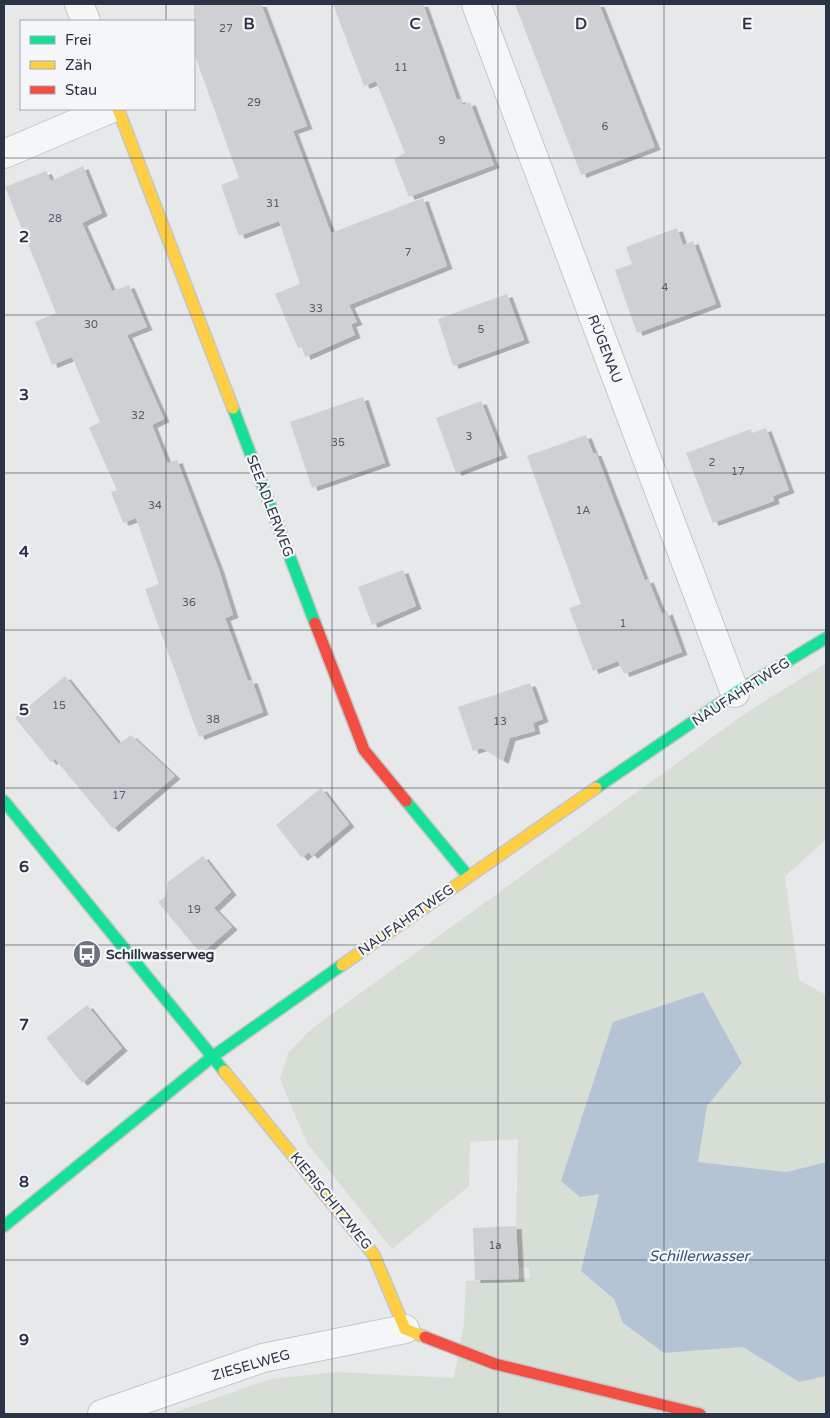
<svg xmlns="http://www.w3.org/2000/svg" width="830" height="1418" viewBox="0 0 830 1418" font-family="'Varela Round',sans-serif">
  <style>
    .green { fill: #d6ded6 }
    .water { fill: #b4c4d5 }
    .building { fill: #ced0d3; filter: url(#shadow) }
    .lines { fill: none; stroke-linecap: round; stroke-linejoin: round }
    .street-casing { stroke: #c4c6c8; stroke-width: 30 }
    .fast-casing { stroke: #c4c6c8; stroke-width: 14 }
    .slow-casing { stroke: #c4c6c8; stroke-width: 14 }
    .jam-casing { stroke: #c4c6c8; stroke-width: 14 }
    .street { stroke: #f5f6f7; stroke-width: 28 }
    .fast { stroke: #16e098; stroke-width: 11 }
    .slow { stroke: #ffcf43; stroke-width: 11 }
    .jam { stroke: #f24e42; stroke-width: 11 }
    .grid { fill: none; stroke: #2b3445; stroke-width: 1; stroke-opacity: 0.55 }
    .labels { text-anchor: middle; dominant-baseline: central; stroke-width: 4.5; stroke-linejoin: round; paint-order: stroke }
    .number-label { font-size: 11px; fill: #545c69 }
    .street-label { font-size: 14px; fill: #2b3445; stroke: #f4f6f9 }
    .poi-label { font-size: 14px; font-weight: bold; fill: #2b3445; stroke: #f4f6f9; text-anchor: start }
    .water-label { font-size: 15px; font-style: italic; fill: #34527a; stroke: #f4f6f9 }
    .grid-label { font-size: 16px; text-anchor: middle; font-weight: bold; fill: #2b3445; stroke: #f4f6f9; stroke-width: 4.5; stroke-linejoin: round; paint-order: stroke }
  </style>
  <defs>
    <filter id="shadow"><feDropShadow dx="5.5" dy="3" stdDeviation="0" flood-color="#0004"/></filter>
  </defs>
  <rect width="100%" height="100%" fill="#e6e8ea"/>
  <path class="green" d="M826,663V840L785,876L799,980L826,995V1162L788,1172L697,1162L707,1106L742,1063L599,1194L581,1271L614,1299L623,1323L664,1353L743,1347L799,1382L826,1376V1414H170L270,1379L336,1372L454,1378L464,1323L466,1281L530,1278L529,1267L518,1268L516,1226L518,1139L470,1142L469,1186L392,1249L307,1143L280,1079L288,1053L311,1029L743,715Z"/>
  <path class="water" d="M703,992L742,1063L707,1106L698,1162L787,1172L826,1162V1376L799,1382L743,1347L664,1353L623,1323L614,1299L581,1271L599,1194L580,1197L561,1181L613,1022Z"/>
  <g class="building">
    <path d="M194,4H261L307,126L293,131L331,233L423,198L447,266L349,305L357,322L351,324L355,335L305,357L302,347L298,348L275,294L300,284L279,221L239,236L221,185L239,178L194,53Z"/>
    <path d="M333,4H423L457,100L460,99L463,105L470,102L494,165L409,197L394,159L405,153L376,81L364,86Z"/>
    <path d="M515,4H599L655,147L581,175Z"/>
    <path d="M83,166L102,213L82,223L112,291L129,285L147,327L127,335L164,419L152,425L167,463L177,460L219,570L233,615L225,618L248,681L252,680L263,712L199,737L145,589L159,584L136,518L123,523L111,492L117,490L89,428L100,422L72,357L52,365L35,322L56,313L5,187L46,171L51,181Z"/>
    <path d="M677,228L683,245L693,241L716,304L637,333L615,270L632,264L626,247Z"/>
    <path d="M507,294L524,340L453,366L438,319Z"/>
    <path d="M363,397L385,463L312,488L290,422Z"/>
    <path d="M481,401L502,455L456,473L436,418Z"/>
    <path d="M766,428L789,490L773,496L774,501L713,523L686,453L751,429L752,433Z"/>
    <path d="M586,435L593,453H596L645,581L648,579L662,614L667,611L682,652L624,674L618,661L593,671L569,608L581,604L527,456Z"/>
    <path d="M403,570L416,606L372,625L358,587Z"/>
    <path d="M65,676L119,744L131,735L175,776L113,829L55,759L51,762L15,718Z"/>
    <path d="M530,683L543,719L533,723L535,731L510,738L503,761L482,748L473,751L458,707Z"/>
    <path d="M321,788L349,824L312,856L309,852L302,858L276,825Z"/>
    <path d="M203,856L231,892L214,908L232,927L201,954L158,902L166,896L168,882Z"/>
    <path d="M87,1005L122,1048L82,1083L46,1038Z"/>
    <path d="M516,1226L519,1279L475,1280L473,1228Z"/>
  </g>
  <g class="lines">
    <defs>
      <g id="street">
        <path d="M79,4L86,21"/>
        <path d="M476,4L735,693"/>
        <path d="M4,154L110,109"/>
        <path d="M102,1414L263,1358L405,1329"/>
      </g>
      <g id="fast">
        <path d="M233,408L315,623"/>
        <path d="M596,788L735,693L826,638"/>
        <path d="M4,801L224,1071"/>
        <path d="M406,801L468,876"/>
        <path d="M4,1226L212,1057L342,965"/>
      </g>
      <g id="slow">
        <path d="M118,109L233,408"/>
        <path d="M342,965L596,788"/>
        <path d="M224,1071L374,1255L405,1329L425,1337"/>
      </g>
      <g id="jam">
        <path d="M315,623L364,750L406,801"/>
        <path d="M425,1337L495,1364L700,1414"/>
      </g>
    </defs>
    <use href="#street" class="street-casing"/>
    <use href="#fast" class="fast-casing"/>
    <use href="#slow" class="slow-casing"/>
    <use href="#jam" class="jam-casing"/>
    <use href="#street" class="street"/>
    <use href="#fast" class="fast"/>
    <use href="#slow" class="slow"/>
    <use href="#jam" class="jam"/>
  </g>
  <path class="grid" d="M166,4V21M332,4V1414M498,4V1414M664,4V1414M166,109V1414M4,158H826M4,315H826M4,473H826M4,630H826M4,788H826M4,945H826M4,1103H826M4,1260H826"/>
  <defs>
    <symbol id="bus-disc" viewBox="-11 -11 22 22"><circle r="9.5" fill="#6c737f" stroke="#f4f6f9"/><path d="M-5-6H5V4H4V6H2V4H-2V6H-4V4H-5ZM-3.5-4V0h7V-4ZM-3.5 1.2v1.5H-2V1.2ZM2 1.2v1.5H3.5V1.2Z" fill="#fff"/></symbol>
  </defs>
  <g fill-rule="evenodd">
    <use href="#bus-disc" x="71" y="938" width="32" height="32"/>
  </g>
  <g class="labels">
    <g class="number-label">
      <text x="226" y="28">27</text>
      <text x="401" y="67">11</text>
      <text x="254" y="102">29</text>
      <text x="605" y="126">6</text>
      <text x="442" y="140">9</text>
      <text x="273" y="203">31</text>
      <text x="55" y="218">28</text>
      <text x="408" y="252">7</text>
      <text x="665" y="287">4</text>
      <text x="316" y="308">33</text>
      <text x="91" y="324">30</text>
      <text x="481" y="329">5</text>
      <text x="138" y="415">32</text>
      <text x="469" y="436">3</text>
      <text x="338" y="442">35</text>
      <text x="712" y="462">2</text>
      <text x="738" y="471">17</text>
      <text x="155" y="505">34</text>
      <text x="583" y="510">1A</text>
      <text x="189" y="602">36</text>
      <text x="623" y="623">1</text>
      <text x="59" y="705">15</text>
      <text x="213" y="719">38</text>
      <text x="500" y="721">13</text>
      <text x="119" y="795">17</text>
      <text x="194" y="909">19</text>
      <text x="495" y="1245">1a</text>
    </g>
    <g class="street-label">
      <text transform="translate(605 349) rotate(69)">RÜGENAU</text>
      <text transform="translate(270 506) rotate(69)">SEEADLERWEG</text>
      <text transform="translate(741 692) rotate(-33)">NAUFAHRTWEG</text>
      <text transform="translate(406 920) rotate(-35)">NAUFAHRTWEG</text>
      <text transform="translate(331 1201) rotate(51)">KIERISCHITZWEG</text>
      <text transform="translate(251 1365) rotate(-16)">ZIESELWEG</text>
    </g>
    <g class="poi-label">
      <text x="106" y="954">Schillwasserweg</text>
    </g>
    <g class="water-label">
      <text x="699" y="1256">Schillerwasser</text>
    </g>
  </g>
  <g class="grid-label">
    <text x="249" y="29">B</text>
    <text x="415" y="29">C</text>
    <text x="581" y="29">D</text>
    <text x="747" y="29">E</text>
    <text x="24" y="242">2</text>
    <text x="24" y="400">3</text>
    <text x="24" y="557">4</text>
    <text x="24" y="715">5</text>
    <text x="24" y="872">6</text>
    <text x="24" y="1030">7</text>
    <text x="24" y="1187">8</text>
    <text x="24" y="1345">9</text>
  </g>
  <rect width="830" height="1418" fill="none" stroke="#2b3445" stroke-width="10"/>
  <rect x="20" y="20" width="175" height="90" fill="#f4f6f9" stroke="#a4a8b1"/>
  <rect x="30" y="36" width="25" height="8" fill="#16e098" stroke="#a4a8b1"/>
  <text x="65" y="45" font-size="15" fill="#2b3445">Frei</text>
  <rect x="30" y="61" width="25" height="8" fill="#ffcf43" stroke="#a4a8b1"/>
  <text x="65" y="70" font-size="15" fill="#2b3445">Zäh</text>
  <rect x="30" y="86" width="25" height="8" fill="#f24e42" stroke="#a4a8b1"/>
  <text x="65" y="95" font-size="15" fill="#2b3445">Stau</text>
</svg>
